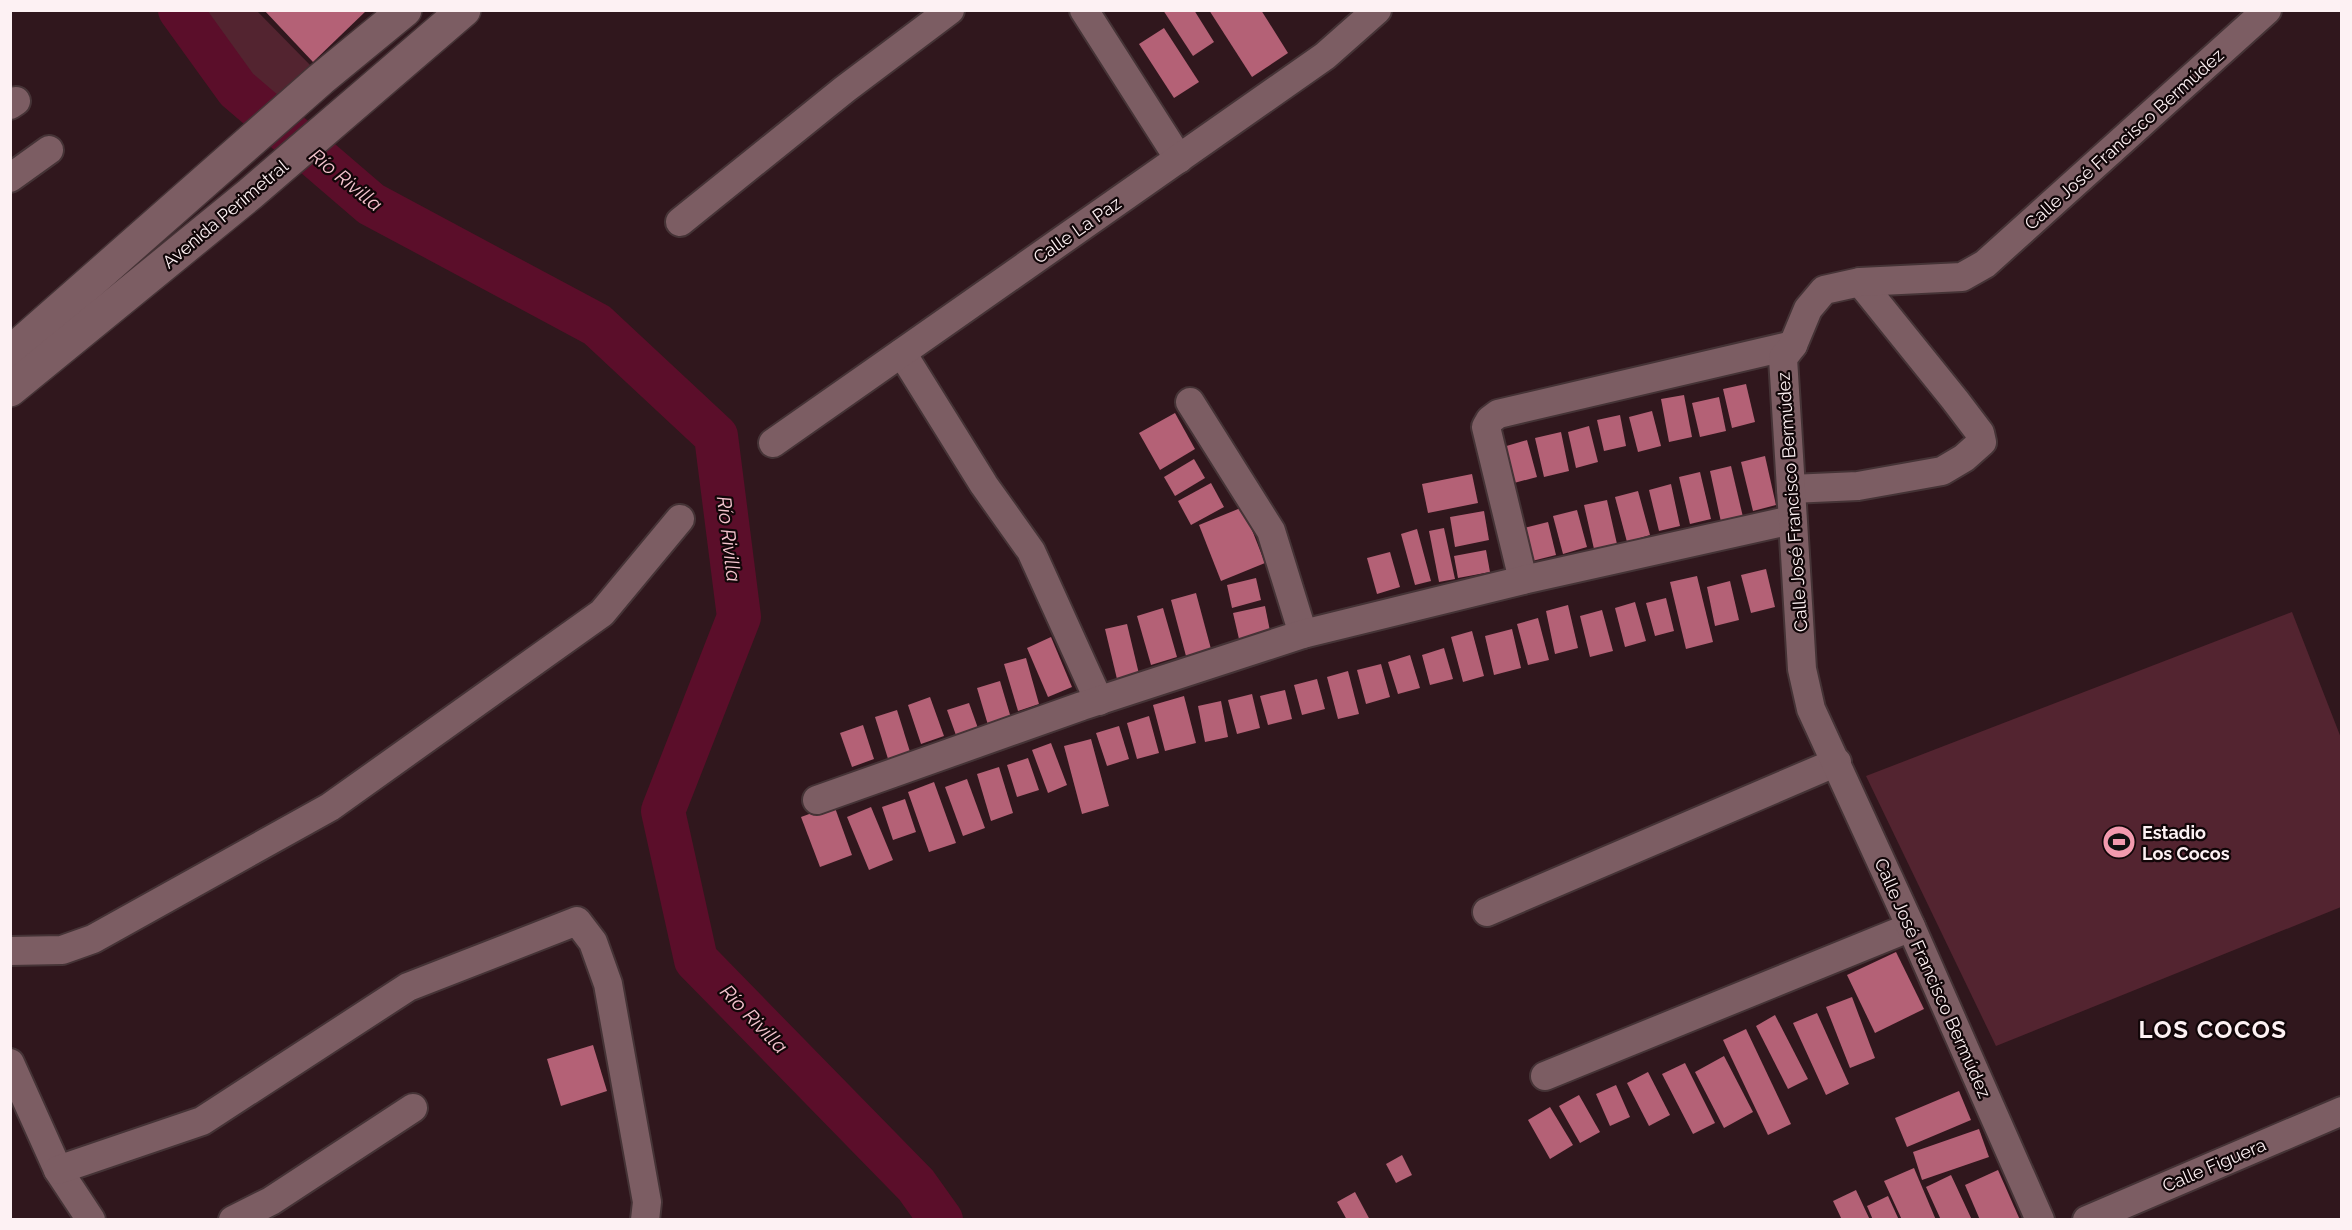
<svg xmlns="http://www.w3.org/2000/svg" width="2352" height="1230" viewBox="0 0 2352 1230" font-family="Raleway,sans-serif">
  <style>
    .green { fill: #532430 }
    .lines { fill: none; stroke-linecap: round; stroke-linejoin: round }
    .river { stroke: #5b0e2a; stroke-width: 44 }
    .building { fill: #b46176 }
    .street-casing { stroke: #453336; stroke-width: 32 }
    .secondary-casing { stroke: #453336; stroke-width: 36 }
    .street { stroke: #7c5d63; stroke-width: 28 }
    .secondary { stroke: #7c5d63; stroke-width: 33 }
    .labels { text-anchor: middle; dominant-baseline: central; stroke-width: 4.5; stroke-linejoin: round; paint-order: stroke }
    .street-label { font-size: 18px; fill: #fdf1f3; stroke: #110608 }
    .poi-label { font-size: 18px; font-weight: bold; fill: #fdf1f3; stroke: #110608; text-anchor: start }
    .water-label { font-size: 20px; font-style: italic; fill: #f5c5cf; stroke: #110608 }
    .district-label { font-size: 24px; font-weight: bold; letter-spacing: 1.5px; fill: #fdf1f3; stroke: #110608 }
  </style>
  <rect width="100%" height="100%" fill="#30171d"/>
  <g class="green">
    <path d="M189,11H257L313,68L264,104L243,84Z"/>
    <path d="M2292,612L2341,738V907L1996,1046L1866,776Z"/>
  </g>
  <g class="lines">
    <path class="river" d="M180,10L237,89L371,204L597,325L716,436L739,617L663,811L696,960L916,1185L941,1220"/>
  </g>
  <g class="building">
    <path d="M264,10H367L313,62Z"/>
    <path d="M1163,10H1194L1214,42L1193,56Z"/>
    <path d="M1209,10H1261L1288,53L1252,77Z"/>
    <path d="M1164,28L1199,82L1174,98L1139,44Z"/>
    <path d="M1746,384L1755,422L1732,428L1723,389Z"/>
    <path d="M1684,395L1692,437L1669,442L1661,399Z"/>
    <path d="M1719,397L1726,431L1700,437L1692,403Z"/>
    <path d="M1652,411L1661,446L1638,452L1629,417Z"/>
    <path d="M1175,413L1195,449L1160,470L1139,433Z"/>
    <path d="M1620,415L1626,446L1604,451L1597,420Z"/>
    <path d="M1589,426L1598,462L1576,468L1568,432Z"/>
    <path d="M1561,432L1569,471L1544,477L1535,438Z"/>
    <path d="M1527,440L1537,477L1514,483L1503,447Z"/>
    <path d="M1765,456L1776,505L1753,511L1741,462Z"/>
    <path d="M1194,459L1205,478L1175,496L1164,477Z"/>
    <path d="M1731,466L1743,517L1721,522L1710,471Z"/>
    <path d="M1700,472L1711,519L1690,524L1679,477Z"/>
    <path d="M1472,474L1478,503L1428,513L1422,484Z"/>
    <path d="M1211,483L1224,507L1191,525L1178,501Z"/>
    <path d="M1671,484L1680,526L1659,531L1649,490Z"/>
    <path d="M1638,491L1650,535L1627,542L1615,497Z"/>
    <path d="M1607,500L1617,544L1594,549L1584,505Z"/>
    <path d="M1243,507L1265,563L1221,581L1199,525Z"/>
    <path d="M1577,510L1587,547L1563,554L1553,516Z"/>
    <path d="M1484,511L1489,540L1455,547L1450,517Z"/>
    <path d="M1548,522L1556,555L1532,561L1524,528Z"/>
    <path d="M1444,528L1455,579L1439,582L1429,531Z"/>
    <path d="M1417,529L1431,581L1415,585L1401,534Z"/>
    <path d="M1486,550L1490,572L1458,578L1454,556Z"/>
    <path d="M1390,552L1400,587L1377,594L1367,558Z"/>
    <path d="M1766,569L1775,607L1751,613L1741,575Z"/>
    <path d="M1697,576L1713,642L1686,649L1670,582Z"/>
    <path d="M1256,578L1261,600L1232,608L1227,585Z"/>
    <path d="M1730,581L1739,620L1715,626L1707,587Z"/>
    <path d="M1196,593L1211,649L1186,656L1171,600Z"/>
    <path d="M1666,598L1674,631L1655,636L1646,603Z"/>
    <path d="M1635,602L1646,641L1625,647L1615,608Z"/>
    <path d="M1568,605L1578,648L1555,654L1546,611Z"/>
    <path d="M1265,606L1270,631L1239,639L1233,613Z"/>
    <path d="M1163,608L1177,657L1151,665L1137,616Z"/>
    <path d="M1602,610L1613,651L1590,657L1580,616Z"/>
    <path d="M1538,618L1549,660L1528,665L1517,624Z"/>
    <path d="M1127,624L1139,674L1117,679L1105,629Z"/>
    <path d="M1512,629L1521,668L1494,675L1485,636Z"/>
    <path d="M1472,631L1484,676L1463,682L1451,637Z"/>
    <path d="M1051,637L1072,687L1048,697L1027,648Z"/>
    <path d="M1444,648L1453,679L1430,685L1422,655Z"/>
    <path d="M1410,655L1420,688L1398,694L1388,662Z"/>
    <path d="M1026,658L1039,704L1018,711L1004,664Z"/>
    <path d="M1381,664L1390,697L1366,704L1357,670Z"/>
    <path d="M1348,671L1359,714L1338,719L1327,677Z"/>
    <path d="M1317,679L1325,709L1302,715L1294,685Z"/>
    <path d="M1000,681L1011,718L988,725L977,688Z"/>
    <path d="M1285,690L1292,719L1268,725L1260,696Z"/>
    <path d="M1252,694L1260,728L1237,734L1228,700Z"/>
    <path d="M1184,696L1196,743L1165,751L1153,705Z"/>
    <path d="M930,697L944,736L921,744L908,705Z"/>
    <path d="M1221,701L1228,737L1205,742L1198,706Z"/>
    <path d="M969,703L979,731L957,738L947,710Z"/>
    <path d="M897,710L911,755L889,762L875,717Z"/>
    <path d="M1149,716L1159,753L1137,759L1127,723Z"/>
    <path d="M863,725L874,759L852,767L840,733Z"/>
    <path d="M1119,726L1129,759L1107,766L1096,733Z"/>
    <path d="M1091,739L1109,806L1082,814L1064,746Z"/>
    <path d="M1051,743L1067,785L1048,793L1032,750Z"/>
    <path d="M1028,758L1039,790L1017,797L1007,765Z"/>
    <path d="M999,767L1013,813L991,821L977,774Z"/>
    <path d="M967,779L985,828L963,836L945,787Z"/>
    <path d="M934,782L956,843L929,852L908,792Z"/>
    <path d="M905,799L916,832L893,840L882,807Z"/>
    <path d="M834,805L852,855L820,867L801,817Z"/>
    <path d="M871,807L893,860L869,870L847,817Z"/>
    <path d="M1896,952L1924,1009L1875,1033L1847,975Z"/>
    <path d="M1852,997L1875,1058L1850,1068L1826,1007Z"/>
    <path d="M1817,1013L1849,1084L1826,1095L1793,1023Z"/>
    <path d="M1775,1015L1808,1079L1788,1089L1756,1026Z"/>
    <path d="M1746,1029L1791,1124L1768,1135L1723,1040Z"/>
    <path d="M593,1045L607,1091L561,1106L547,1059Z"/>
    <path d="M1724,1056L1753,1112L1724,1128L1695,1072Z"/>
    <path d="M1685,1063L1715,1123L1693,1134L1662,1074Z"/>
    <path d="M1648,1072L1670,1115L1649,1126L1627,1083Z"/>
    <path d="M1616,1085L1630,1117L1610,1126L1596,1094Z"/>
    <path d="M1959,1091L1971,1120L1907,1147L1895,1118Z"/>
    <path d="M1579,1095L1600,1132L1580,1143L1559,1106Z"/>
    <path d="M1550,1107L1573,1145L1550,1159L1528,1120Z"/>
    <path d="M1979,1129L1989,1157L1922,1180L1913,1152Z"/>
    <path d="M1402,1155L1412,1175L1396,1183L1386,1164Z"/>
    <path d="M1914,1168L1936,1220H1902L1884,1181Z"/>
    <path d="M1998,1170L2020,1220H1980L1965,1185Z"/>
    <path d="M1951,1175L1972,1220H1941L1926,1187Z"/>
    <path d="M1856,1190L1870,1220H1842L1833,1201Z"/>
    <path d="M1355,1192L1370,1220H1347L1337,1202Z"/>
    <path d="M1888,1196L1899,1220H1873L1867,1206Z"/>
  </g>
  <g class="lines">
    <defs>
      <g id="street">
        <path d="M1084,10L1179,159"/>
        <path d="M10,105L16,101"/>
        <path d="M10,178L49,150"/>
        <path d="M680,222L845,89L950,10"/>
        <path d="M902,353L984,485L1031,551L1099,701"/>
        <path d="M1190,402L1271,531L1303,634"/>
        <path d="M773,443L1325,56L1377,10"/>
        <path d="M1791,489L1858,486L1942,471L1964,458L1982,442L1980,433L1955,400L1860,282"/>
        <path d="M1523,580L1486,427L1490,420L1498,414L1793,345"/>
        <path d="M817,800L1082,706L1303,634L1523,580L1792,520"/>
        <path d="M1487,912L1837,762"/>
        <path d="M10,951L62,950L93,939L330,807L602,613L680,519"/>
        <path d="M10,1063L58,1170L91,1220"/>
        <path d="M1545,1076L1911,927"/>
        <path d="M58,1170L202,1121L408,987L577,921L593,942L608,984L647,1202L645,1220"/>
        <path d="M233,1220L271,1201L413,1108"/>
        <path d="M2040,1220L1911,927L1811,709L1802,669L1783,358L1793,345L1808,309L1824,290L1860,282L1962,277L1985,264L2267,10"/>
        <path d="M2087,1220L2342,1111"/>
      </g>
      <g id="secondary">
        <path d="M10,353L321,79L405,10"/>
        <path d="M10,390L250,194L464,10"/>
      </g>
    </defs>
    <use href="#street" class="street-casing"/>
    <use href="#secondary" class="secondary-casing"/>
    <use href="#street" class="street"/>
    <use href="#secondary" class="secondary"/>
  </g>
  <defs>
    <symbol id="stadium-disc" viewBox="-11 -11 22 22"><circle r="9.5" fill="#f29aae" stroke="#110608"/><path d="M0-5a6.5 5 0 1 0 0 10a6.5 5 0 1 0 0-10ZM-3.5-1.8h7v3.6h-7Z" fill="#111"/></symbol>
  </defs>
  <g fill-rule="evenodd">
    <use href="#stadium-disc" x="2100" y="823" width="38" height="38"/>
  </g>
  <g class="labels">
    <g class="street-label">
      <text transform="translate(2124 139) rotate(-42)">Calle José Francisco Bermúdez</text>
      <text transform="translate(225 214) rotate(-40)">Avenida Perimetral</text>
      <text transform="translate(1077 230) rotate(-35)">Calle La Paz</text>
      <text transform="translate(1792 502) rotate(-94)">Calle José Francisco Bermúdez</text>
      <text transform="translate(1933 978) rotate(66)">Calle José Francisco Bermúdez</text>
      <text transform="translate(2214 1165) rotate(-23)">Calle Figuera</text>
    </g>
    <g class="poi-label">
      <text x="2142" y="832">Estadio<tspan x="2142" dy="21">Los Cocos</tspan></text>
    </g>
    <g class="water-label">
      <text transform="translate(346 180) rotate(39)">Río Rivilla</text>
      <text transform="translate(729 539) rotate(83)">Río Rivilla</text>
      <text transform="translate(754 1019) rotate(46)">Río Rivilla</text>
    </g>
    <g class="district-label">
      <text x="2213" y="1029">LOS COCOS</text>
    </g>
  </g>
  <rect width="2352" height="1230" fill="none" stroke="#fdf1f3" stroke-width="24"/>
</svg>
